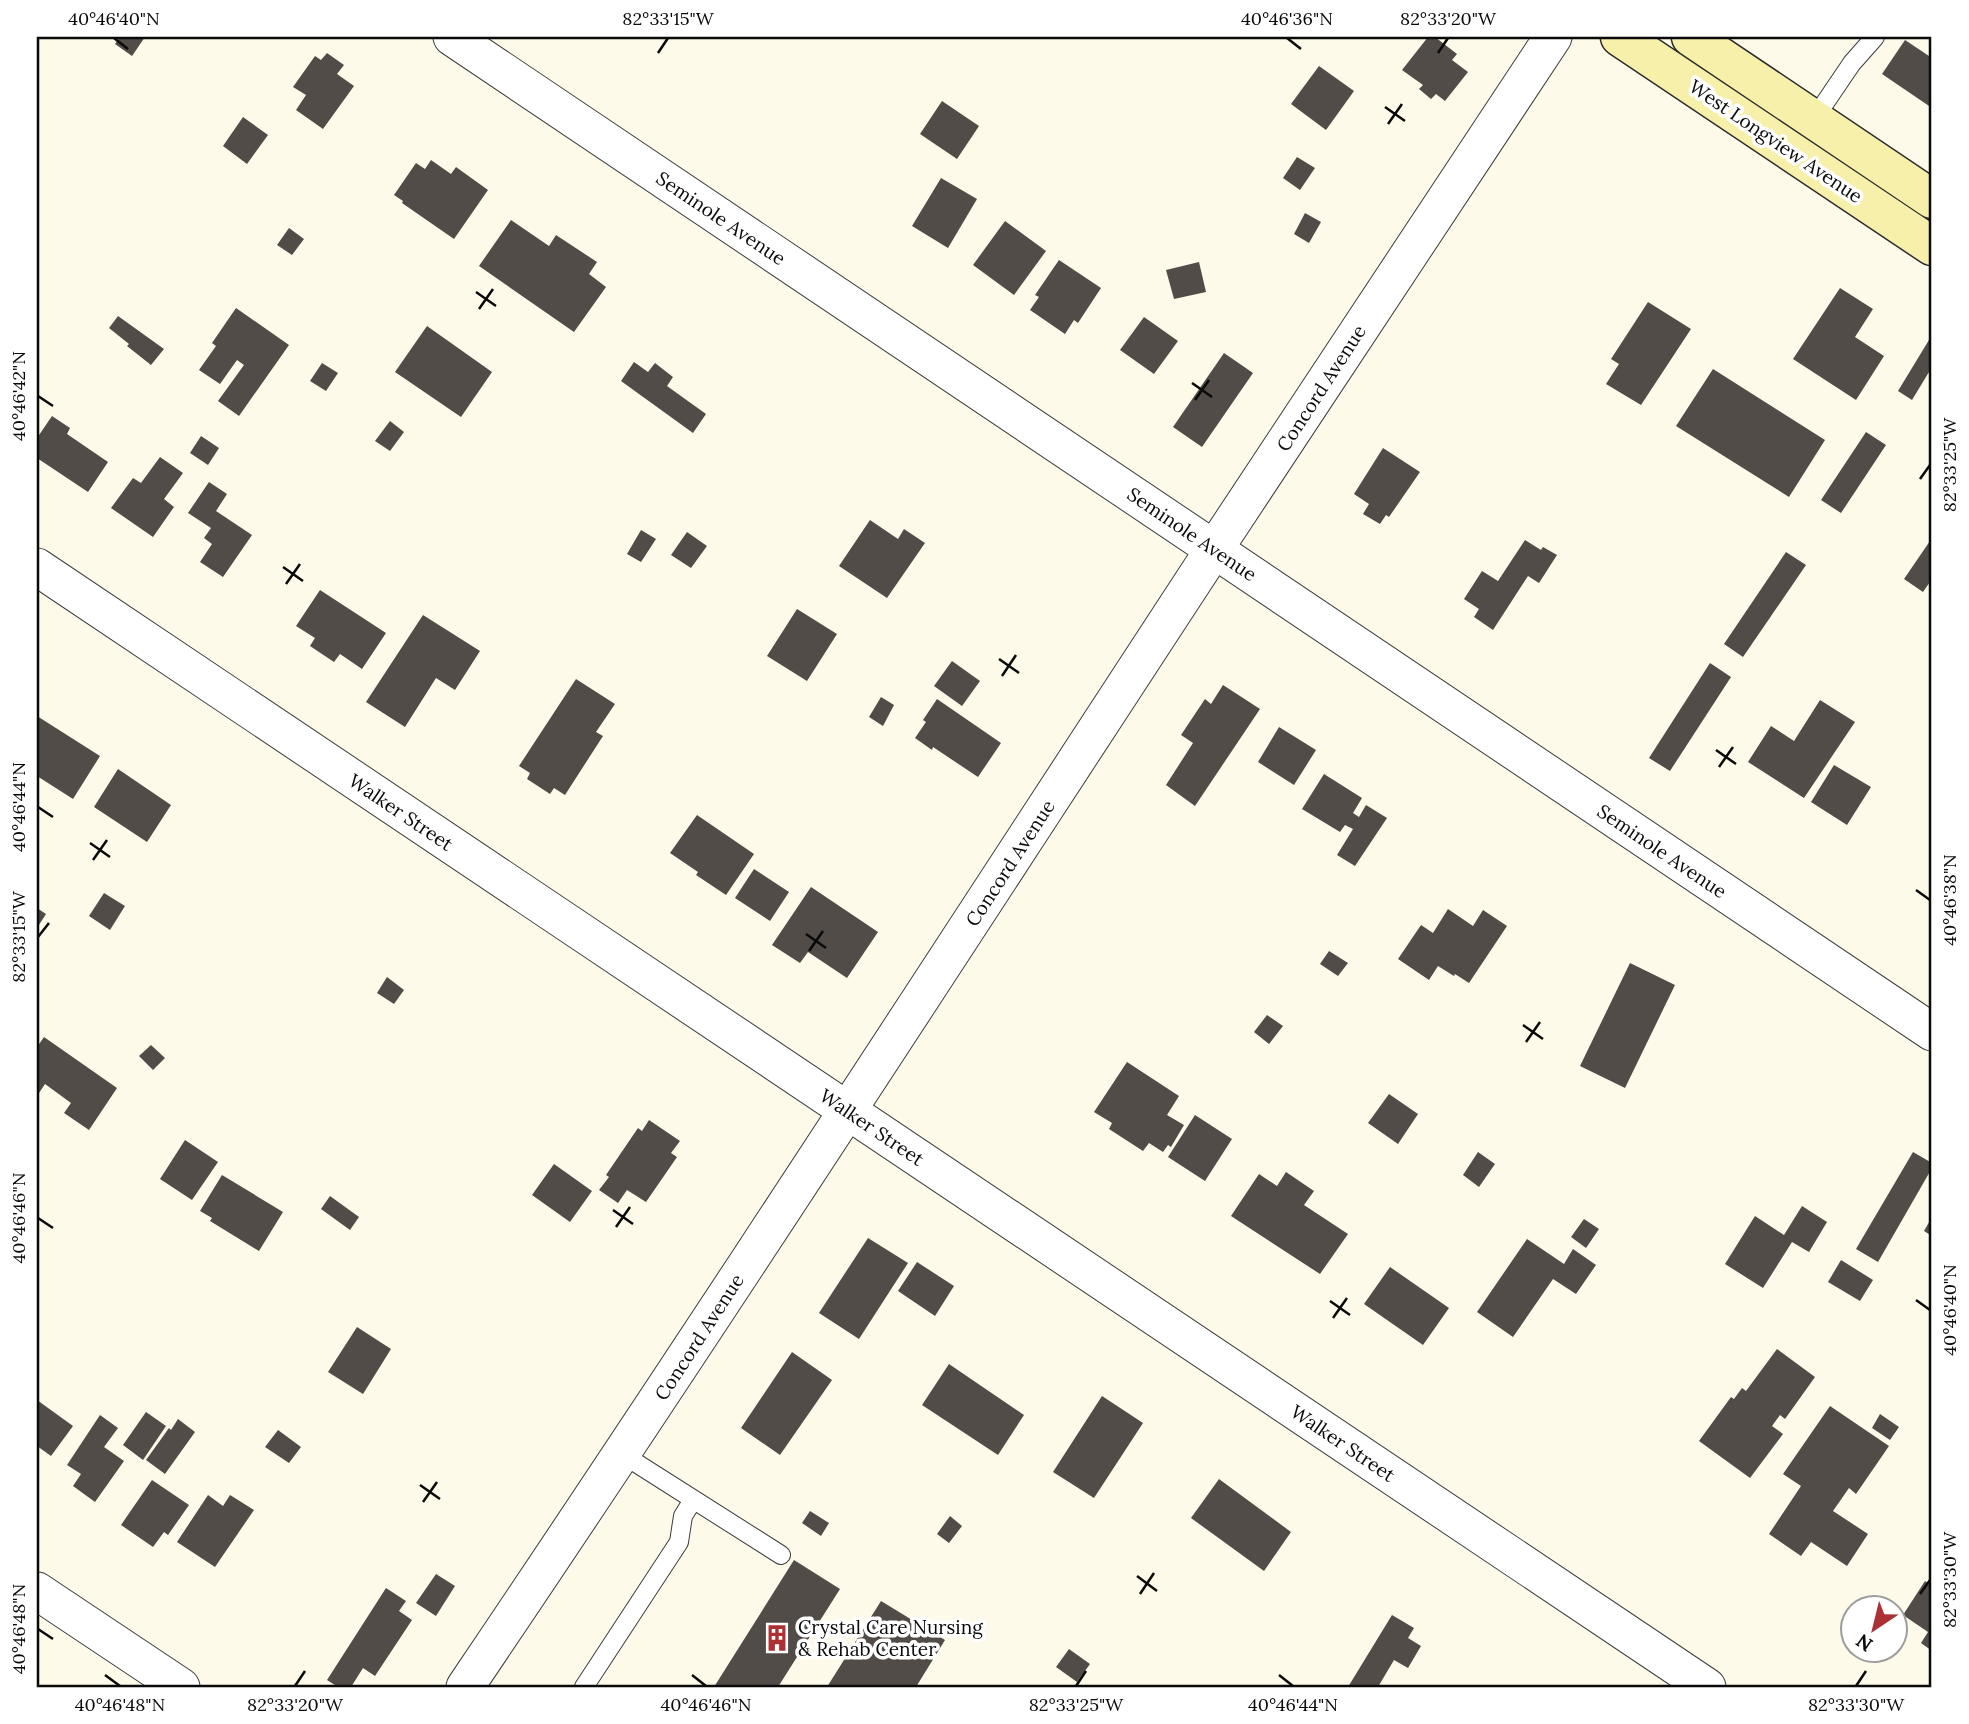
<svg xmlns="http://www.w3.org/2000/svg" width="1969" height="1724" viewBox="0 0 1969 1724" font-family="Lora,serif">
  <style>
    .building { fill: #524c48 }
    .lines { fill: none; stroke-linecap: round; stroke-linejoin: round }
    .lane-casing { stroke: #3d3d3d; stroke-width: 20 }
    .street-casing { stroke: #3d3d3d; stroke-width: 39 }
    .secondary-casing { stroke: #2c2c2c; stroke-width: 41 }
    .lane { stroke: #fff; stroke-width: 18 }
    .street { stroke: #fff; stroke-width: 37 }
    .secondary { stroke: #f7f0aa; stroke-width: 38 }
    .ticks { fill: none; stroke: #0a0a0a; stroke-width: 2.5 }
    .labels { text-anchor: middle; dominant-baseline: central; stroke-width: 7; stroke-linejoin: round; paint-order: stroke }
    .street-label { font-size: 19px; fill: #0a0a0a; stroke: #fff }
    .poi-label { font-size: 19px; fill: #0a0a0a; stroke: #fff; text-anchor: start }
    .neatline { fill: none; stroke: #0a0a0a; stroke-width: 2.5 }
    .ticks-label { font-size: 18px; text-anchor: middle; fill: #0a0a0a }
  </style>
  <rect width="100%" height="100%" fill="#fdfae9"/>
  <g class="building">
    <path d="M120,37H145L132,56L115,44Z"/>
    <path d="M1428,37H1435L1457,54L1452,60L1468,72L1445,101L1436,94L1431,99L1419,89L1423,85L1402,70Z"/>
    <path d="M1905,40L1932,58V108L1882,74Z"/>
    <path d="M327,53L344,65L337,74L354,86L323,129L296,110L306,95L293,87L315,56L321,60Z"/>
    <path d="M1319,66L1354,91L1326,130L1291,104Z"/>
    <path d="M942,101L979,126L957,159L920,134Z"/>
    <path d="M243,117L268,135L247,164L223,146Z"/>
    <path d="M1297,157L1315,168L1300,190L1283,178Z"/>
    <path d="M431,160L451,174L456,167L488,190L454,239L402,203L403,201L394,195L416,163L425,169Z"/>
    <path d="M941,178L977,199L948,248L912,226Z"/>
    <path d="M1305,213L1321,222L1309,243L1294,234Z"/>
    <path d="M511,220L549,246L556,235L597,262L589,274L606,287L574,332L479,266Z"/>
    <path d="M1005,221L1046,251L1014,295L973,265Z"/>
    <path d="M289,228L304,239L292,255L277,245Z"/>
    <path d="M1059,260L1101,288L1078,323L1074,320L1065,334L1030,310L1039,297L1035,295Z"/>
    <path d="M1199,262L1206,292L1174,299L1166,270Z"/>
    <path d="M1840,288L1873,309L1855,337L1884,356L1856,400L1793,359Z"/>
    <path d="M1648,302L1691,329L1641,405L1606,384L1619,364L1611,359Z"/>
    <path d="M236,308L289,345L239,416L218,401L244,365L237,360L220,384L199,370L216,346L212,343Z"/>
    <path d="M118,316L164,349L151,365L127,346L129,344L109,328Z"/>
    <path d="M1144,317L1178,341L1154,374L1120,350Z"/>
    <path d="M427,326L492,372L461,417L395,372Z"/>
    <path d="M1932,335V367L1912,400L1898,391Z"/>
    <path d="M1224,353L1253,373L1202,447L1173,427Z"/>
    <path d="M634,362L648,372L655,363L673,377L667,386L706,414L693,433L621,381Z"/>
    <path d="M322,363L338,373L326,391L310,381Z"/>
    <path d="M1713,369L1825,440L1789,497L1676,426Z"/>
    <path d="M52,416L70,428L67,434L108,462L88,492L37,458V438Z"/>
    <path d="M390,421L404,432L390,451L375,441Z"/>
    <path d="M1866,432L1886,445L1841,513L1821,500Z"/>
    <path d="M201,436L219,448L208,465L190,453Z"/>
    <path d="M1383,448L1420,472L1389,517L1386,515L1380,524L1363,514L1369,504L1354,494Z"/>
    <path d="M160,457L183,473L164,499L174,507L153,537L111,508L133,478L141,483Z"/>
    <path d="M209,482L227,494L216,511L252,535L223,577L200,562L212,544L204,538L211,528L188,513Z"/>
    <path d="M870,520L898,539L904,529L925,543L887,598L839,566Z"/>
    <path d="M641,530L656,539L641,562L627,554Z"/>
    <path d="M687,532L707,546L691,568L671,555Z"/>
    <path d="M1932,538V579L1923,592L1904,579Z"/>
    <path d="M1525,540L1541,550L1543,547L1557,555L1539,583L1528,576L1493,630L1474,617L1479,609L1464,599L1482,571L1498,581Z"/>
    <path d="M1786,552L1806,565L1743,657L1724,644Z"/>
    <path d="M320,590L386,633L362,669L340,654L334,662L310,646L315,638L296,626Z"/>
    <path d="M797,609L837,634L807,681L767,656Z"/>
    <path d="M423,615L480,651L455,690L436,678L405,727L366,702Z"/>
    <path d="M952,661L980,681L962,706L934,686Z"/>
    <path d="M1710,663L1731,677L1670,771L1649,758Z"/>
    <path d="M576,679L615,704L596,732L603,736L565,795L554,788L550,794L527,779L530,773L519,766Z"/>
    <path d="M1223,685L1260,709L1195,806L1166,785L1193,743L1181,735L1205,699L1211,704Z"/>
    <path d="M881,697L894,705L883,726L869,717Z"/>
    <path d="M937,699L1001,743L978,777L933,747L932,750L915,738L926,722L923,720Z"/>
    <path d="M1820,700L1855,722L1804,798L1748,762L1771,726L1794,741Z"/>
    <path d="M37,716L100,756L73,799L37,776Z"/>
    <path d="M1279,727L1316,750L1294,785L1258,762Z"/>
    <path d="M1834,765L1871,787L1847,825L1811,802Z"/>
    <path d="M118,769L171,805L147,842L94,807Z"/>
    <path d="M1324,774L1362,798L1353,813L1359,817L1366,805L1387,818L1355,866L1337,855L1353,829L1345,825L1340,832L1302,809Z"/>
    <path d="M697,815L754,854L726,895L696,875L698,872L670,853Z"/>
    <path d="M754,869L789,892L770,921L735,898Z"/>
    <path d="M811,887L878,932L847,978L808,952L800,963L772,945Z"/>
    <path d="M104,893L125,906L110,930L89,916Z"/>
    <path d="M37,908L46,914L37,928Z"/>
    <path d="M1448,909L1473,926L1483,910L1507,926L1469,983L1455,974L1454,976L1438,966L1429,980L1398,959L1421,925L1433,933Z"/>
    <path d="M1329,951L1348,963L1338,976L1320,964Z"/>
    <path d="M1630,963L1675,985L1625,1088L1580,1066Z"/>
    <path d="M387,977L404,990L394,1004L377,993Z"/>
    <path d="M1267,1015L1283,1026L1269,1044L1254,1032Z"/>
    <path d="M44,1037L117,1088L89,1130L64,1113L71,1103L45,1084L37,1096V1047Z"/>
    <path d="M151,1045L165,1058L153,1070L139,1056Z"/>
    <path d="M1127,1062L1179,1096L1167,1115L1184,1125L1171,1147L1168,1145L1163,1152L1149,1143L1143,1151L1109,1129L1112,1123L1094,1112Z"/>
    <path d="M1389,1094L1418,1114L1398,1144L1368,1123Z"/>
    <path d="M1195,1115L1232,1139L1205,1181L1168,1157Z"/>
    <path d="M649,1120L680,1141L671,1153L677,1157L646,1202L627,1190L618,1203L599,1190L609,1177L606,1175L638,1128L642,1131Z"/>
    <path d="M185,1140L218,1162L192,1200L160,1179Z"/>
    <path d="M1478,1152L1495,1164L1479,1187L1463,1175Z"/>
    <path d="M1913,1152L1932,1163V1168L1878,1262L1856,1249Z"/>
    <path d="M554,1164L592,1191L570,1222L532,1195Z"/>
    <path d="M1286,1172L1314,1191L1304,1205L1348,1234L1320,1274L1231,1216L1259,1174L1277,1186Z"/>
    <path d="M222,1175L283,1212L259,1251L210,1221L212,1218L200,1211Z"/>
    <path d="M330,1196L359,1217L350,1230L321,1209Z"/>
    <path d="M1802,1206L1827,1222L1809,1252L1792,1242L1763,1288L1725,1264L1755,1216L1784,1235Z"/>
    <path d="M1932,1217V1236L1924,1231Z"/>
    <path d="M1584,1219L1599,1229L1586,1248L1571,1237Z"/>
    <path d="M868,1238L908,1263L859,1339L819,1313Z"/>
    <path d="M1527,1239L1564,1264L1573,1249L1596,1265L1576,1294L1553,1279L1513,1337L1477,1312Z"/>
    <path d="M1841,1260L1873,1280L1860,1301L1828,1282Z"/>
    <path d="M917,1262L954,1286L935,1316L898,1291Z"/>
    <path d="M1390,1267L1449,1308L1423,1345L1364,1304Z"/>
    <path d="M357,1327L391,1349L363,1394L328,1372Z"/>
    <path d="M1777,1349L1815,1377L1785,1419L1780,1415L1772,1426L1783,1434L1750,1478L1699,1441L1731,1397L1734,1399L1742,1388L1746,1391Z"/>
    <path d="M792,1352L832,1380L780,1455L741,1428Z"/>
    <path d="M949,1364L1024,1415L998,1455L922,1405Z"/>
    <path d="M1102,1396L1143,1423L1094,1498L1053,1472Z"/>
    <path d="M37,1400L73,1426L51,1456L37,1446Z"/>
    <path d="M1830,1406L1889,1446L1856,1494L1849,1488L1833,1511L1868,1534L1847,1566L1811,1542L1801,1556L1769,1534L1801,1486L1783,1474Z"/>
    <path d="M146,1412L166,1426L143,1460L123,1445Z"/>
    <path d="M1880,1414L1899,1427L1890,1440L1872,1428Z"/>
    <path d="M100,1415L118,1428L104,1447L124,1461L95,1502L73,1486L81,1474L67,1465Z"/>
    <path d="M178,1419L195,1432L165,1474L146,1460L169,1428L171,1430Z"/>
    <path d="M278,1430L301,1447L289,1463L265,1447Z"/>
    <path d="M1219,1479L1291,1532L1264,1571L1191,1518Z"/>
    <path d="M152,1480L189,1505L168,1535L164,1532L153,1547L121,1525Z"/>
    <path d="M208,1495L223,1506L230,1495L254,1510L215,1567L177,1542Z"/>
    <path d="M810,1511L829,1523L821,1536L802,1523Z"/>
    <path d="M950,1516L962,1526L949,1543L937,1534Z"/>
    <path d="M794,1560L840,1589L778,1687H714Z"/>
    <path d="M436,1574L455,1586L436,1616L416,1603Z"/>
    <path d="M1925,1581L1932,1586V1651L1921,1643L1928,1632L1903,1615Z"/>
    <path d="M386,1588L406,1601L399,1611L412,1620L375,1676L363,1668L351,1687H338L327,1680Z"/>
    <path d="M881,1601L945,1640L916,1687H827Z"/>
    <path d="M1392,1615L1414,1628L1408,1638L1421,1646L1408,1668L1394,1660L1378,1687H1348Z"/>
    <path d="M1069,1649L1090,1664L1077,1682L1056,1667Z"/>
  </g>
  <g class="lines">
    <defs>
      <g id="lane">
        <path d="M1814,119L1852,63L1875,37"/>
        <path d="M622,1454L781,1555"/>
        <path d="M584,1687L679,1542L683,1516L693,1500"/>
      </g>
      <g id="street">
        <path d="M452,37L1932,1032"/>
        <path d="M37,567L1707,1687"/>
        <path d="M37,1591L181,1687"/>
        <path d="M465,1687C719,1311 965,930 1213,551C1326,379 1440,208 1553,37"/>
      </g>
      <g id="secondary">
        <path d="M1620,37L1932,246"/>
        <path d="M1691,37L1932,199"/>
      </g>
    </defs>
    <use href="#lane" class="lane-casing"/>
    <use href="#street" class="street-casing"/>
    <use href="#secondary" class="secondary-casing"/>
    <use href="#lane" class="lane"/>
    <use href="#street" class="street"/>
    <use href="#secondary" class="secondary"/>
  </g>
  <path class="ticks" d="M114,38L128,49M1287,38L1301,49M658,53L668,38M1438,53L1448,38M1385,107L1405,121M1388,124L1402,104M476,292L496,306M479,309L493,289M1192,383L1212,397M38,396L53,406M1195,400L1209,380M1920,479L1930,465M283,567L303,581M286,584L300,564M999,659L1019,673M1002,676L1016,655M1716,750L1736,764M1719,767L1733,747M38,807L53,817M90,843L110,857M93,860L107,840M1916,890L1930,900M806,934L826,948M38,937L49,923M809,951L823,931M1523,1025L1543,1039M1526,1042L1540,1022M613,1210L633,1224M38,1218L53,1228M616,1227L630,1207M1916,1300L1930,1310M1330,1301L1350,1315M1333,1318L1347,1298M420,1485L440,1499M423,1502L437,1482M1137,1576L1157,1591M1140,1594L1154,1573M1920,1594L1930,1580M38,1629L53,1639M105,1675L120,1686M692,1675L706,1686M1279,1675L1293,1686M295,1686L305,1671M1076,1686L1086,1671M1856,1686L1866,1671"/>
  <defs>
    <symbol id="building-bare" viewBox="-9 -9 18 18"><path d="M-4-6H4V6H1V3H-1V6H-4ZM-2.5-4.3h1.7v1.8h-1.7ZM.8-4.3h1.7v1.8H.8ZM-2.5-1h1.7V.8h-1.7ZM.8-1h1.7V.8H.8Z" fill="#ab3134" stroke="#fff" stroke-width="2.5" paint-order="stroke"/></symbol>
  </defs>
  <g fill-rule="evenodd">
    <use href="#building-bare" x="758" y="1619" width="38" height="38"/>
  </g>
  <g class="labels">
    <g class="street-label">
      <text transform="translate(1776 141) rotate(34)">West Longview Avenue</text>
      <text transform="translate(721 218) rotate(34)">Seminole Avenue</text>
      <text transform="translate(1321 388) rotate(-57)">Concord Avenue</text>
      <text transform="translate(1192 534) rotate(34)">Seminole Avenue</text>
      <text transform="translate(401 812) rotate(34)">Walker Street</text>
      <text transform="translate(1662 851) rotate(34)">Seminole Avenue</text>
      <text transform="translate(1010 863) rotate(-57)">Concord Avenue</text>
      <text transform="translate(872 1127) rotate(34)">Walker Street</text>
      <text transform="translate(699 1337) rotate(-57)">Concord Avenue</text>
      <text transform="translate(1343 1443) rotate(34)">Walker Street</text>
    </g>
    <g class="poi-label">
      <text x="798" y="1627">Crystal Care Nursing<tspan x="798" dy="22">&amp; Rehab Center</tspan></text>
    </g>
  </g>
  <rect width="1969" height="1724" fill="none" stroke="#ffffff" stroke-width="77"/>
  <g transform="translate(1874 1629) rotate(215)"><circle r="33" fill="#ffffff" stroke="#9d9d9d" stroke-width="2"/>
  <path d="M0-5L12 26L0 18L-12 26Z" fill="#ab3134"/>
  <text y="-10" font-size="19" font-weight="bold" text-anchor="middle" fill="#0a0a0a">N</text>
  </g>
  <rect x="38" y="38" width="1892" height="1648" class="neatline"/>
  <g class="ticks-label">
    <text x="114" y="25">40°46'40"N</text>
    <text x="668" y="25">82°33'15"W</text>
    <text x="1287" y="25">40°46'36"N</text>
    <text x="1448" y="25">82°33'20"W</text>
    <text transform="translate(19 396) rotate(-90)" y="6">40°46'42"N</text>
    <text transform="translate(1950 465) rotate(-90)" y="6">82°33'25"W</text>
    <text transform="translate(19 807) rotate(-90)" y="6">40°46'44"N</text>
    <text transform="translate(1950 900) rotate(-90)" y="6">40°46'38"N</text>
    <text transform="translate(19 937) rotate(-90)" y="6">82°33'15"W</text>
    <text transform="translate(19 1218) rotate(-90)" y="6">40°46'46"N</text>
    <text transform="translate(1950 1310) rotate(-90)" y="6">40°46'40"N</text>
    <text transform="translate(1950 1580) rotate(-90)" y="6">82°33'30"W</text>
    <text transform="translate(19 1629) rotate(-90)" y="6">40°46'48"N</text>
    <text x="120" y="1711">40°46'48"N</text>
    <text x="295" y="1711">82°33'20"W</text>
    <text x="706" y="1711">40°46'46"N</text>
    <text x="1076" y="1711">82°33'25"W</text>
    <text x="1293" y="1711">40°46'44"N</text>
    <text x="1856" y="1711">82°33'30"W</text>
  </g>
</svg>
